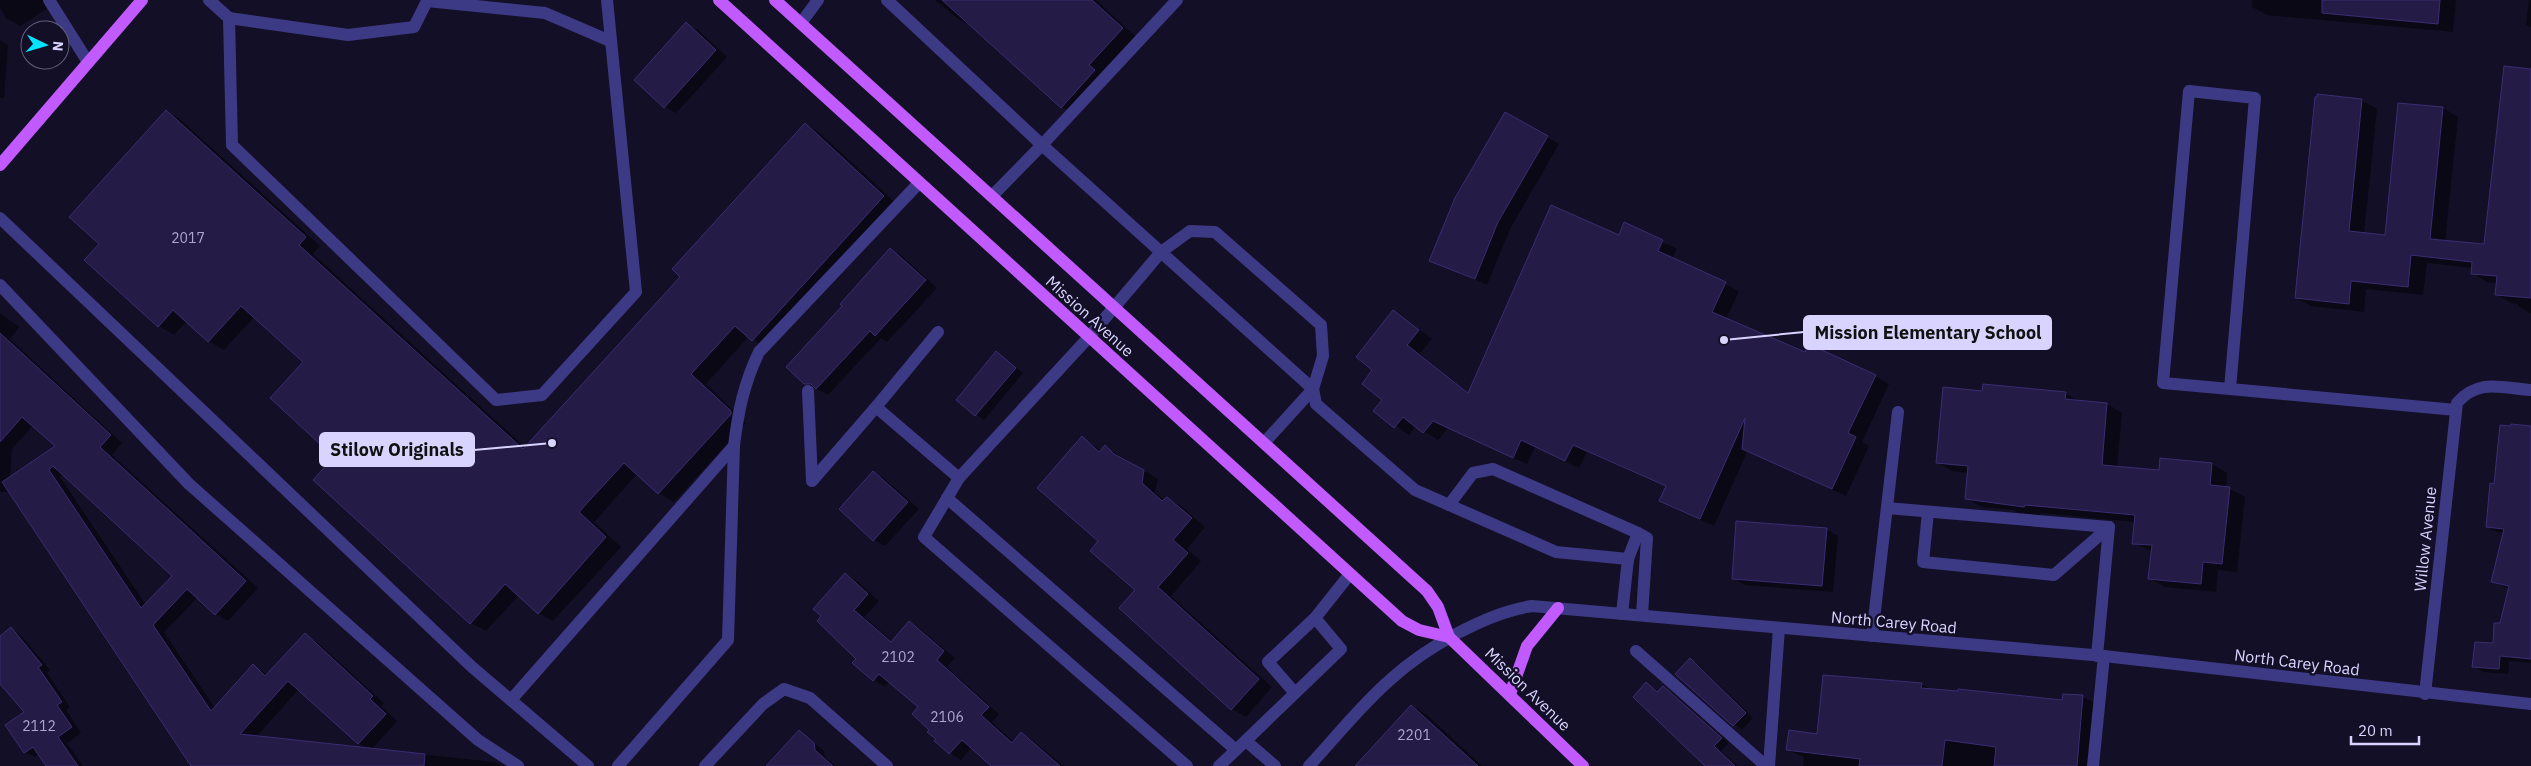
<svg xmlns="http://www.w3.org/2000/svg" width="2531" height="766" viewBox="0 0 2531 766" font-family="'IBM Plex Sans',sans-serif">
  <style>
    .shadow { fill: #0007; fill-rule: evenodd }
    .building { fill: #241b47; stroke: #3b2d73; fill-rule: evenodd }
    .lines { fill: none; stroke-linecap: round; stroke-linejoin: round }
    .minor { stroke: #3d3a85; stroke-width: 12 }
    .major { stroke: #c25bff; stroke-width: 12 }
    .labels { text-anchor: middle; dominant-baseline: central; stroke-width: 5; stroke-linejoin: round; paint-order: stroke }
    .number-label { font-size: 14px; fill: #aca6d1 }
    .street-label { font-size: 16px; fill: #d9d4ff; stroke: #130f26 }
    .leader { fill: none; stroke: #d9d4ff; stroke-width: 2 }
    .callout-dot { fill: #d9d4ff; stroke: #130f26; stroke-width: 2 }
    .callout { fill: #d9d4ff; stroke: #d9d4ff; stroke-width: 2 }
    .callout-label { font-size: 18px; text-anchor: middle; font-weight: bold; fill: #111 }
  </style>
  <rect width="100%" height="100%" fill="#130f26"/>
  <g class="shadow">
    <path d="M0,0H43L48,8L20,26L6,18L0,8Z"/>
    <path d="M935,0H1096L1136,37L1076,115L1062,107L968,22L967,24L953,15Z"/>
    <path d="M2252,0H2456L2453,32L2267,15L2252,7Z"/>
    <path d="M2529,0H2531V27L2526,25Z"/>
    <path d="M686,24L698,30L727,57L676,113L665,107Z"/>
    <path d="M0,40L8,45L4,98H0Z"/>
    <path d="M2531,70V314L2518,306V304L2511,303L2496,294L2497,283L2487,282L2472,273L2473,268L2427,263L2423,295L2366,289L2364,312L2311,306L2296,298L2361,100L2377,109L2364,234L2386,236L2443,108L2458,117L2445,242L2485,246Z"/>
    <path d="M166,111L181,120L320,246L313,254L526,448L682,277L805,125L820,133L899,206L768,349L749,336L706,384L746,423L674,502L658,493L637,474L594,522L621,547L553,621L538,613L519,595L486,631L471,623L336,456L304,361L255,316L224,350L209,341L187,321L174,335L159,326L86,260L101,244Z"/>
    <path d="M1505,113L1559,144L1510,229L1487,285L1431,260Z"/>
    <path d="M1625,224L1677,249L1672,259L1739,291L1726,319L1805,354L1875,376L1889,384L1862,442L1869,446L1846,496L1748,450L1714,526L1661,501L1667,487L1587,452L1579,468L1535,447L1527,464L1448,428L1438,440L1416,426L1409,435L1375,410L1383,399L1374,370L1394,311L1432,339L1420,354L1469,393L1619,236Z"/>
    <path d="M891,250L902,256L937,288L887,342L881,338L828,395L805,383Z"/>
    <path d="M0,313L19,327L10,339L122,443L112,455L258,588L228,621L216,614L198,597L164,632L215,708L253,666L268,675L305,635L317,642L384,703L381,706L397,721L372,749L494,762L502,766H193L10,492H0ZM33,425L57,447L10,478L12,449ZM63,474L174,575L146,605L60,477ZM299,689L358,743L368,748L256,737Z"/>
    <path d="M996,353L1023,373L984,420L957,400Z"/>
    <path d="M1983,392L2065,393L2080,402L2107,404L2122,413L2117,467L2160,471L2161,460L2212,464L2227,473L2226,487L2245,497L2237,572L2218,570L2216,592L2165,587L2150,579L2153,552L2133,543L2135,522L2040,513V515L2019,513L2014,510L1982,507L1966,498L1969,473L1952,471L1937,462Z"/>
    <path d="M2531,428V663L2509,661L2508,674L2483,672L2474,666L2494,645L2510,589L2493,582L2504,533L2497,532L2487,527L2495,485Z"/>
    <path d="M1082,438L1102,451L1105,447L1158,479L1155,492L1165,501L1167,498L1181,506L1205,527L1187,549L1201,561L1171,596L1272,687L1246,717L1232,709L1100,541Z"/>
    <path d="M873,472L885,479L919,509L885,546L874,540Z"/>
    <path d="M1826,529L1838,536L1833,592L1745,585L1733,578Z"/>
    <path d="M845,574L857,581L879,601L864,617L893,642L909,623L920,629L955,658L947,667L999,714L992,722L1014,742L1021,733L1032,740L1064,766H993L972,747L961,760L950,753L936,741L938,739L930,730L920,707L889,681L885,687L874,680L854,663L858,659L828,632Z"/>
    <path d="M11,629L20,634L50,670L47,673L70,707L66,710L81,733L67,743L83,766H48L39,754L35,757L25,752L26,712L0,682V637Z"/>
    <path d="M1690,660L1698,664L1753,718L1742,730L1676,674Z"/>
    <path d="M1646,683L1659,692L1663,688L1671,692L1729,743L1721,751L1737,766H1707Z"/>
    <path d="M1921,684L1932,690L2063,701L2083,697L2094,703L2088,766H1803L1804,757L1787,750Z"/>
    <path d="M1412,706L1427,715L1482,766H1357Z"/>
    <path d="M799,731L824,751L825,757L836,766H774Z"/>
  </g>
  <g class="building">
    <path d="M942,0H1092L1123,28L1089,65L1095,70L1061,108Z"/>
    <path d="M2322,0H2440L2438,24L2322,13Z"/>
    <path d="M686,22L716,50L664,108L634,80Z"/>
    <path d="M2504,66L2531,69V298L2495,295L2497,276L2471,274L2472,262L2411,255L2408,287L2351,281L2349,304L2295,298L2315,97H2317V94L2362,99L2349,231L2385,235L2398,103L2443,107L2430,239L2484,244Z"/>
    <path d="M166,110L306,237L299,245L523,449L680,277L672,269L805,123L884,196L752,341L735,326L691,374L731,411V414L658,494L624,463L579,512L606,537L538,614L505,584L470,624L313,480L334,457L270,398L303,362L241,306L208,342L173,310L158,327L84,260L99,244L69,217Z"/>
    <path d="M1505,112L1548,136L1498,222L1475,279L1429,261L1455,198Z"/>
    <path d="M1551,205L1619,235L1624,222L1663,240L1658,251L1726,282L1712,312L1805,352L1809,344L1876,375L1848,433L1856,437L1832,489L1742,449L1745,418L1700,519L1659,501L1666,486L1573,445L1565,461L1521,440L1513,458L1433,421L1423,433L1403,417L1394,428L1373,411L1382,400L1362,384L1372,370L1356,357L1393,310L1419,330L1407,345L1468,393Z"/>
    <path d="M890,248L926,280L875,336L870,331L816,389L811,384H804L786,367L842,306L840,304Z"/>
    <path d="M0,333L111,435L100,447L246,581L215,615L187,589L153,625L211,711L253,664L265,676L305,633L373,696L370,699L386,714L358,744L288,681L240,734L425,754L424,766H191L2,482L55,446L22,417L0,442ZM53,466L172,576L141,608L49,470Z"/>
    <path d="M996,351L1016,368L975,416L956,400Z"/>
    <path d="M1983,384L2066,392L2065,399L2107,403L2102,465L2159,470L2160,458L2212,463L2210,485L2230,487L2222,564L2203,562L2201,584L2148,579L2152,545L2132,544L2135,515L2025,505L2024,507L1965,499L1968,466L1936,463L1943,387L1982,391Z"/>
    <path d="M2511,424L2531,426V659L2500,656L2499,669L2472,667L2475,642L2493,643L2494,623H2500L2509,586L2491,582L2504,529L2486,527L2490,483L2494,484L2500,425L2510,426Z"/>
    <path d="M1082,436L1099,452L1105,445L1114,454L1144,470L1142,483L1162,501L1167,497L1192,518L1173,540L1188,553L1158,587L1259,679L1231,710L1119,608L1135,590L1090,551L1098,541L1037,488Z"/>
    <path d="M873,471L908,502L873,541L839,509Z"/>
    <path d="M1736,521L1827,528L1822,586L1732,579Z"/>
    <path d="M845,573L868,594L854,610L891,642L909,621L944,651L937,660L989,707L981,715L1012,743L1021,732L1060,766H991L962,740L949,754L937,743L934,741L936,739L927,732L929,730L912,714L918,707L879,674L873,681L852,663L856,659L817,621L821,616L813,609Z"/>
    <path d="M11,627L42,665L38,667L62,702L57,705L72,727L58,737L78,766H46L33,747L24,753L5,725L24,712L0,684V636Z"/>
    <path d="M1690,658L1746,713L1733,726L1675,674Z"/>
    <path d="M1823,675L1922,683L1921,688L1958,691V689L2062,700L2063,694L2083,695L2077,766H1994L1996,747L1945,740L1942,766H1859L1860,759L1786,750L1789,730L1817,734Z"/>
    <path d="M1646,682L1657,692L1663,686L1722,738L1714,746L1735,766H1705L1633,697Z"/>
    <path d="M1411,705L1478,766H1355Z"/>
    <path d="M799,730L814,743L815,750L833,766H766Z"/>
  </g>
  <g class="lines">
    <g class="minor">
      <path d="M49,0L88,62"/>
      <path d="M209,0L229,18L232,145L496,400L542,395L636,292L607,0"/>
      <path d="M887,0L1042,145L992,196"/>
      <path d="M1177,0L1042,145L1313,389L1316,404L1415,490L1556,552L1628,559L1622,614"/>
      <path d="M229,18L348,35L414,27L427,1L545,13L610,41"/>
      <path d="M801,23L818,0"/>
      <path d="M0,218L472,667L588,766"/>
      <path d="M0,285L189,484L478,740L518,766"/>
      <path d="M938,332L876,407L959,478L1089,337L1161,252L1190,231L1215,232L1321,325L1323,356L1313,389L1264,443"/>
      <path d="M2230,389L2163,383L2189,91L2255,98L2230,389L2456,410"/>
      <path d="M808,391L812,481L876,407"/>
      <path d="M734,446C738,412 744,383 759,352L919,183"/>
      <path d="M959,478L924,537L1187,766"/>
      <path d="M947,498L1236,750L1219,766"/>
      <path d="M1449,505L1473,473L1493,469L1638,533L1647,538L1642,615"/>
      <path d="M1887,508L2109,527"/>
      <path d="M1928,512L1923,562L2054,575L2109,527"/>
      <path d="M1628,559L1638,533"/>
      <path d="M1872,636L1898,412"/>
      <path d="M1636,651L1766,766"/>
      <path d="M2097,656L2109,527"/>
      <path d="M1295,693L1268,662L1315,618L1350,574"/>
      <path d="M2425,694L2457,403C2478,378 2502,388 2531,390"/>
      <path d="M511,700L734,446L728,640L618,766"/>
      <path d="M1246,741L1275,766"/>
      <path d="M1236,750L1341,649L1315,618"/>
      <path d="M705,766L763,704L784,689L810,698L887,766"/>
      <path d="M1309,766C1336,737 1361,705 1391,679C1425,648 1486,613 1532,606L2104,656L2531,704"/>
      <path d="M1769,766L1779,628"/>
      <path d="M2093,766L2104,656"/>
    </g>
    <g class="major">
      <path d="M719,0L1402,621L1419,630L1449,637"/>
      <path d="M775,0L1427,591L1438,607L1449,637L1583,766"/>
      <path d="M0,165L142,0"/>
      <path d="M1510,694L1527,646L1558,608"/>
    </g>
  </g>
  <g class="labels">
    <g class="number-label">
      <text x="188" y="238">2017</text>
      <text x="898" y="657">2102</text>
      <text x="947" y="717">2106</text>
      <text x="39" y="726">2112</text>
      <text x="1414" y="735">2201</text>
    </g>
    <g class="street-label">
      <text transform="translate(1090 316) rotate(42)">Mission Avenue</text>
      <text transform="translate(2425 539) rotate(-84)">Willow Avenue</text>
      <text transform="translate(1894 622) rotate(5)">North Carey Road</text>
      <text transform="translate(2297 662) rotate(7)">North Carey Road</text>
      <text transform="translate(1528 689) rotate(44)">Mission Avenue</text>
    </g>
  </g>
  <path class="leader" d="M1724 340L1804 332M552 443L474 450"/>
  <g class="callout-dot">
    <circle cx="1724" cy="340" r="5"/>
    <circle cx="552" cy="443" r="5"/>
  </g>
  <g class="callout">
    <rect x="1804" y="316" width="247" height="33" rx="5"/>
    <rect x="320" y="433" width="154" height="33" rx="5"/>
  </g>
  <g class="callout-label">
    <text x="1928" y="339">Mission Elementary School</text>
    <text x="397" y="456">Stilow Originals</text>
  </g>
  <g transform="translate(45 45) rotate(95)"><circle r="24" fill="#130f26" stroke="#625e7d"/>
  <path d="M0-4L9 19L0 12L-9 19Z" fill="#00e5ff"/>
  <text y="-8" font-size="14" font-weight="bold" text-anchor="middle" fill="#d9d4ff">N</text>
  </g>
  <path d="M2351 736v8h68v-8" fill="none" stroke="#d9d4ff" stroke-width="2.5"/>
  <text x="2358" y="736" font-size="15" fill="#d9d4ff" stroke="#130f26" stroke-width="4" paint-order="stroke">20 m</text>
</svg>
